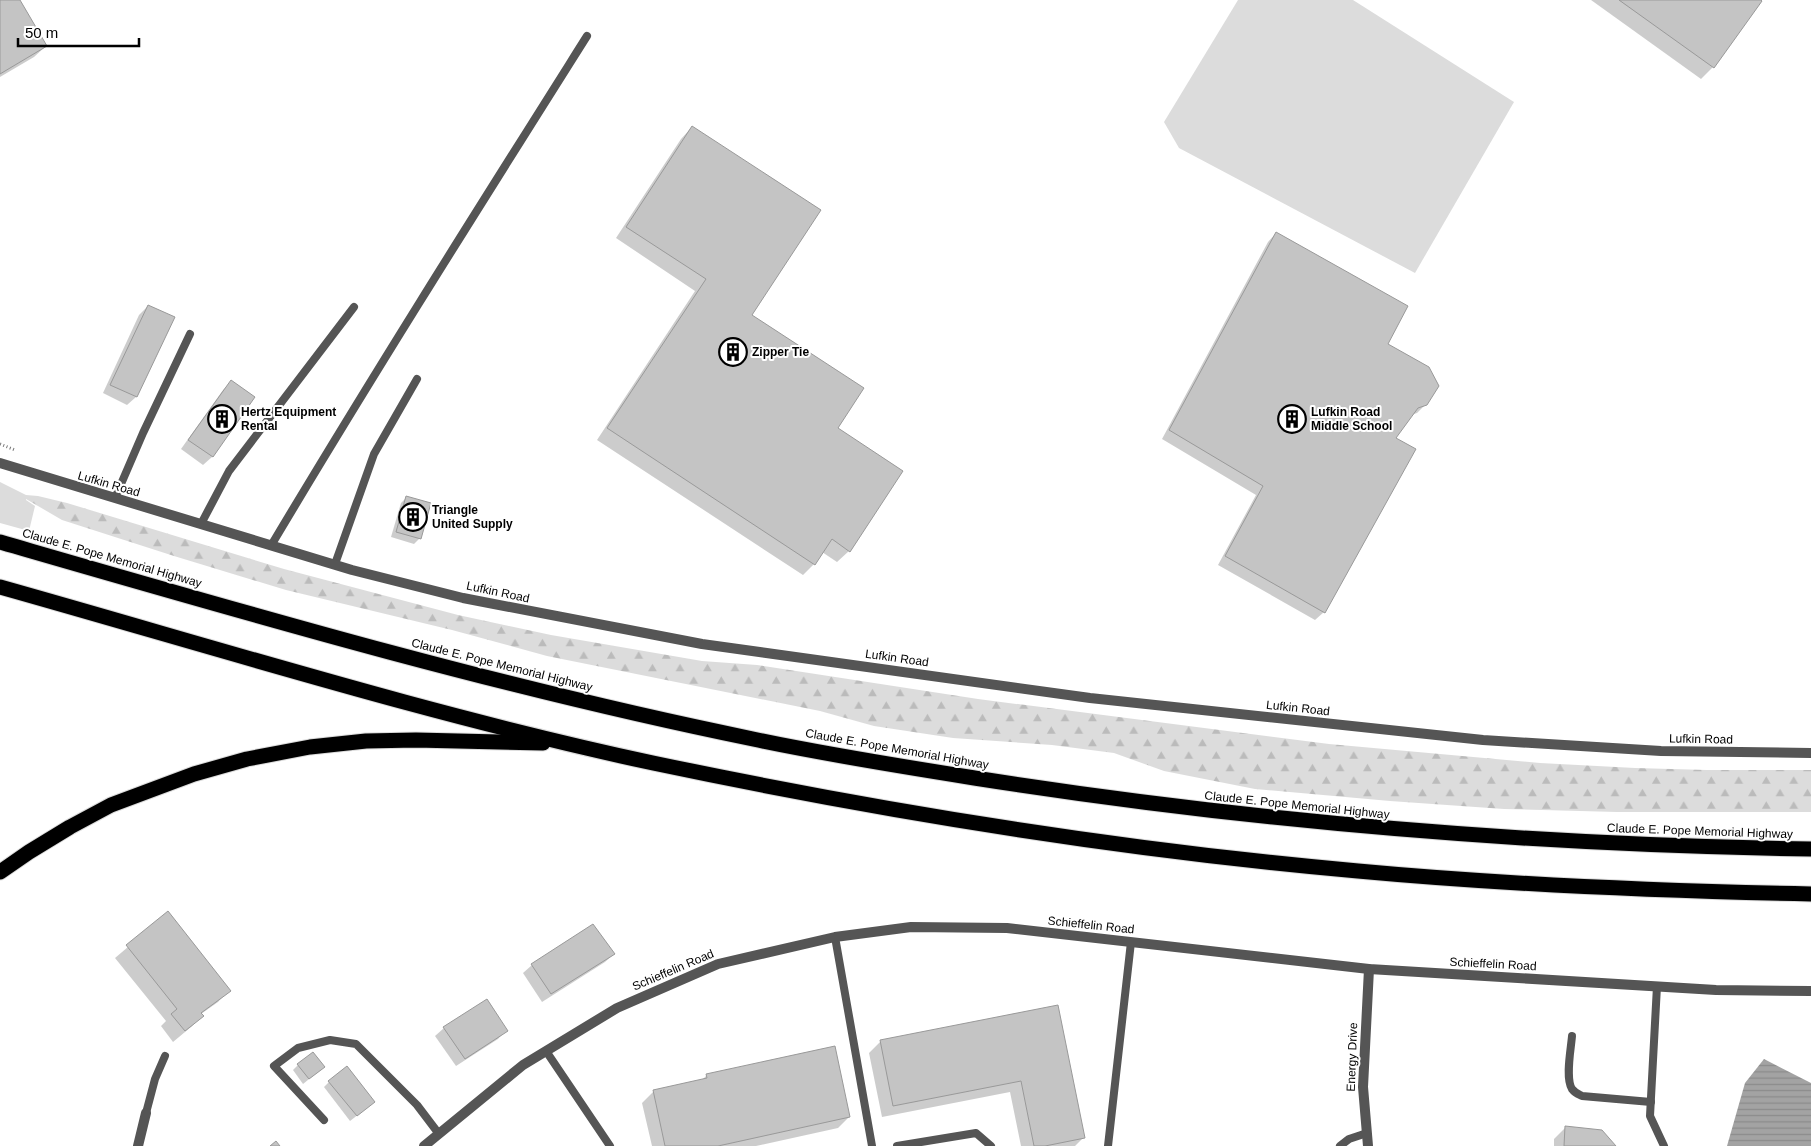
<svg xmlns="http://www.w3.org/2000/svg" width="1811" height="1146" viewBox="0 0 1811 1146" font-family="Helvetica,sans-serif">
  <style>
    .green { fill: #dcdcdc }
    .forest { fill: url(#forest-firs) }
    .water { fill: url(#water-rules) }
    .shadow { fill: #0003 }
    .building { fill: #c4c4c4; stroke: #999 }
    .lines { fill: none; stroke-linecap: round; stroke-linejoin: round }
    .motorway-casing { stroke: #dbdbdb; stroke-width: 17 }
    .path { stroke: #777; stroke-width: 3; stroke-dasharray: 1 2.5; stroke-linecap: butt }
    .service { stroke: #555; stroke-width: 8 }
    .minor { stroke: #555; stroke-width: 10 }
    .tertiary { stroke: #555; stroke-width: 10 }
    .motorway { stroke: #000; stroke-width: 15 }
    .labels { text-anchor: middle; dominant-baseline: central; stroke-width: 4; stroke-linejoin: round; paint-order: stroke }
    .poi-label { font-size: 12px; font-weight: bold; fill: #000; stroke: #fff; text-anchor: start }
    .street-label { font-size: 12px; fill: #000; stroke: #fff }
  </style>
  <defs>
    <pattern id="forest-firs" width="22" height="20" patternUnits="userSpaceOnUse" patternTransform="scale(1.25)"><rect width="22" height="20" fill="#dcdcdc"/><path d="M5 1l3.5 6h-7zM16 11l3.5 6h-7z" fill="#bbb"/></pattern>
    <pattern id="water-rules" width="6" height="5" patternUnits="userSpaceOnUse" patternTransform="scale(1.25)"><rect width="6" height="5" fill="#a3a3a3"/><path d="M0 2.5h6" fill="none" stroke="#8b8b8b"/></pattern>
  </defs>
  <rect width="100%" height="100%" fill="#fff"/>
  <g class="green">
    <path d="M1238,0H1353L1514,102L1415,273L1179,148L1164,122Z"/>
    <path d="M0,482L26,495V500L35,506L29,531L0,523Z"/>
  </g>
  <path class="forest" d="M26,495L38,496L67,503L284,569L458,615L551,635L702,661L757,665L978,699L1329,744L1540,763L1635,768L1707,770H1811V812H1617L1504,809L1390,801L1255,789L1164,771L1114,753L1052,745L953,738L874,726L820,711L547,656L452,630L286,590L174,556L62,520L26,499Z"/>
  <path class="water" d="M1764,1059L1811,1083V1146H1727L1745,1083Z"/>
  <g class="shadow">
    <path d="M0,0H18L46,46L34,57L0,77Z"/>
    <path d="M1591,0H1759L1713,67L1701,79Z"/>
    <path d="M692,127L750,315L836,428L849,551L837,562L822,552L814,564L803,575L597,440L695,291L616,238L681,139Z"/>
    <path d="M1276,233L1426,404L1417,413L1411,415L1394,439L1324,612L1315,620L1218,565L1256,495L1162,439L1268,242Z"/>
    <path d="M148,306L173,318L136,397L127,405L103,393L139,315Z"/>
    <path d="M231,382L254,397L212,457L203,465L181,449L223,390Z"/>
    <path d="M406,498L420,538L414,544L391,537L401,503Z"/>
    <path d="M168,913L229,990L218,1002L201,1014L202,1016L191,1027L173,1042L161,1026L166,1021L115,958Z"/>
    <path d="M614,954L605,962L542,1002L523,973L532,965Z"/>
    <path d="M1057,1006L1084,1137L1075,1146H1021L1010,1092L882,1117L869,1053L881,1041Z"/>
    <path d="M444,1028L506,1030L498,1039L456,1066L435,1036Z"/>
    <path d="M298,1065L324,1067L303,1084L293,1070Z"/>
    <path d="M707,1075L849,1117L838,1128L756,1146H652L642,1103L654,1091L701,1081Z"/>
    <path d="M329,1082L368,1107L350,1121L324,1087Z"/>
    <path d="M1566,1127L1615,1146H1554V1139Z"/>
  </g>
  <g class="building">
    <path d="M0,0H20L47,46L0,74Z"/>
    <path d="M1619,0H1761L1762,1L1714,68Z"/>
    <path d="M692,126L821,210L752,315L864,388L838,428L903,471L850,552L832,539L815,565L607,428L706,279L626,227Z"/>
    <path d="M1276,232L1408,306L1388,344L1429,367L1439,386L1427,405L1418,408L1396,438L1416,449L1325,613L1225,556L1263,486L1169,430Z"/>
    <path d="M148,305L175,317L137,397L110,385Z"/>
    <path d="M231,380L255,397L213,457L188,440Z"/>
    <path d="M406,496L431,503L421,539L396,532Z"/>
    <path d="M168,911L231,991L201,1013L204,1016L185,1031L171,1014L177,1009L126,945Z"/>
    <path d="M593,924L615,954L551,994L531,964Z"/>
    <path d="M487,999L508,1031L465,1059L443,1027Z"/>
    <path d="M1058,1005L1085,1138L1045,1146H1034L1021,1081L893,1106L880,1040Z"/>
    <path d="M835,1046L850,1117L718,1146H665L653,1090L707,1078L706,1074Z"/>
    <path d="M313,1052L325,1067L309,1079L297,1064Z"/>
    <path d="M347,1066L375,1102L357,1116L328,1081Z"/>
    <path d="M1565,1126L1602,1130L1616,1146H1564Z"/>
    <path d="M276,1141L280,1146H270Z"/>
  </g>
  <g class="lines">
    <defs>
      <g id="motorway">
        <path d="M0,542C249,614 498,687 753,739C828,755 905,767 981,779C1256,822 1533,845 1811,849"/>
        <path d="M0,587C217,648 433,716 653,763C886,812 1121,850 1358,871C1509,885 1660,891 1811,894"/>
        <path d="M0,872L29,852L70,827L111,805L194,774L247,759L310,747L366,741L416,740L543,743"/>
      </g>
    </defs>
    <use href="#motorway" class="motorway-casing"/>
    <path class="path" d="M0,444L15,450"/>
    <g class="service">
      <path d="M115,498L143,433L190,334"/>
      <path d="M201,524L229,471L354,307"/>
      <path d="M272,544C374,373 481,204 587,36"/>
      <path d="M335,564L374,454L417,379"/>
      <path d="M835,937L872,1146"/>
      <path d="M1657,986L1650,1116L1664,1146"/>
      <path d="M1572,1036C1571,1049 1565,1078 1572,1089C1575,1093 1578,1094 1582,1096L1651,1102"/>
      <path d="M546,1051L610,1146"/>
      <path d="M146,1113L155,1079L165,1056"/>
      <path d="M324,1120L274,1066L298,1048L330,1040L356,1044L417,1105L439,1134"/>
      <path d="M897,1146L976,1133L991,1146"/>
      <path d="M1108,1146L1131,942"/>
      <path d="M1340,1146L1349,1139L1367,1133"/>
    </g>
    <g class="minor">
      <path d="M0,463L352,570L463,598L702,644L1090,698L1483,740L1661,751L1811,753"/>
      <path d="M138,1146L146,1113"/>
      <path d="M1368,1146L1363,1087L1369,969"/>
    </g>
    <path class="tertiary" d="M424,1146L523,1065L617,1008L718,964L835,937L911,927L1007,928L1369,969L1716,990L1811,991"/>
    <use href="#motorway" class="motorway"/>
  </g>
  <defs>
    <symbol id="building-ring" viewBox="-11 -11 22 22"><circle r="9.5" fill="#fff" stroke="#000" stroke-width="1.5"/><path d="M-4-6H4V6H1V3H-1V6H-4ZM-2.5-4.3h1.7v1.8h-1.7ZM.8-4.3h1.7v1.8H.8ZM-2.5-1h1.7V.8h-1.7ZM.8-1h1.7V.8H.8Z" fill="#000"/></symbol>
  </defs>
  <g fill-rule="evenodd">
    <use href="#building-ring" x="717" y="336" width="32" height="32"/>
    <use href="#building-ring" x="206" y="403" width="32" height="32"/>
    <use href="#building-ring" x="1276" y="403" width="32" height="32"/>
    <use href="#building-ring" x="397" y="501" width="32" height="32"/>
  </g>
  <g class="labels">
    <g class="poi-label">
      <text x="752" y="352">Zipper Tie</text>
      <text x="241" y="412">Hertz Equipment<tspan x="241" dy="14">Rental</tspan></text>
      <text x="1311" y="412">Lufkin Road<tspan x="1311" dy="14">Middle School</tspan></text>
      <text x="432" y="510">Triangle<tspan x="432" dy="14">United Supply</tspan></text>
    </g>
    <g class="street-label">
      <text transform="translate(109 484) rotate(16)">Lufkin Road</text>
      <text transform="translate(112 558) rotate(16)">Claude E. Pope Memorial Highway</text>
      <text transform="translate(498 592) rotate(12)">Lufkin Road</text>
      <text transform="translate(897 658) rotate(8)">Lufkin Road</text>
      <text transform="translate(502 665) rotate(14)">Claude E. Pope Memorial Highway</text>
      <text transform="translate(1298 708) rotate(6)">Lufkin Road</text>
      <text transform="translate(1701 739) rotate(1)">Lufkin Road</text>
      <text transform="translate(897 749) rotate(10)">Claude E. Pope Memorial Highway</text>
      <text transform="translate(1297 805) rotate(6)">Claude E. Pope Memorial Highway</text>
      <text transform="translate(1700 831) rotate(2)">Claude E. Pope Memorial Highway</text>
      <text transform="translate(1091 925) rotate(6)">Schieffelin Road</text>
      <text transform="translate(1493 964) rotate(3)">Schieffelin Road</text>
      <text transform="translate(673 970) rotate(-23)">Schieffelin Road</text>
      <text transform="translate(1352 1057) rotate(-88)">Energy Drive</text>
    </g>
  </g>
  <path d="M18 38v8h121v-8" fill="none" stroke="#000000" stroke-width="2.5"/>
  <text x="25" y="38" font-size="15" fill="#000000" stroke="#ffffff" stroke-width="4" paint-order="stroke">50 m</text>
</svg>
